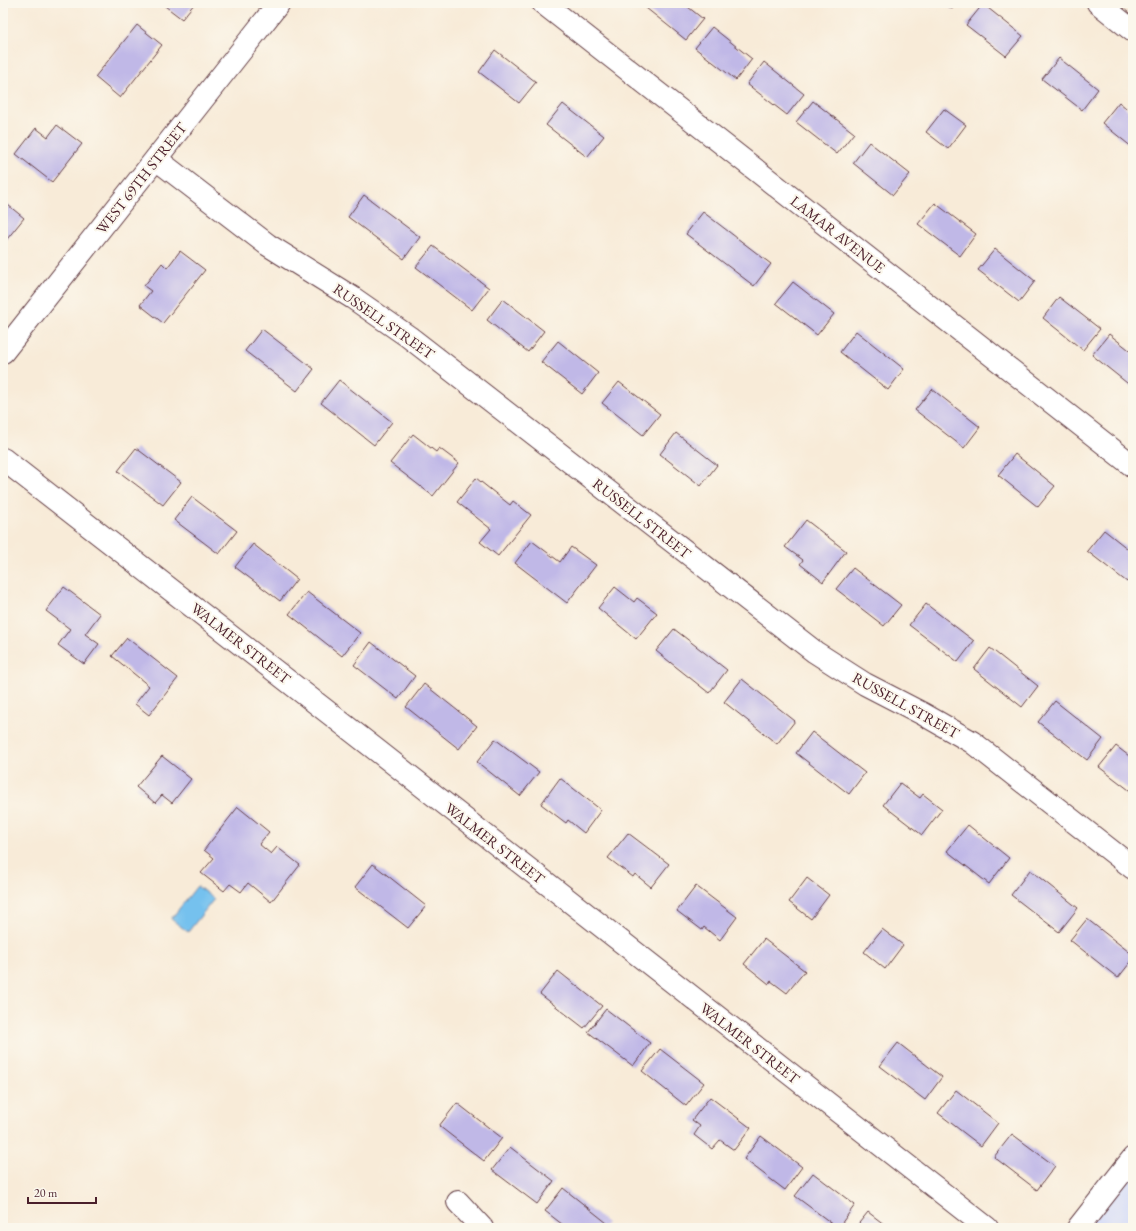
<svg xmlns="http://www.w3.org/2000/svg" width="1136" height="1231" viewBox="0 0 1136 1231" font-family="'EB Garamond',serif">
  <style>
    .built { fill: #d1d9f9 }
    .water { fill: #74c1ee; stroke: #5f708c }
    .building { fill: #c0b8e7 }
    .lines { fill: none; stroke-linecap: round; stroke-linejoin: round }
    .minor-casing { stroke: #643e45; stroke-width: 24 }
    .minor { stroke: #fff; stroke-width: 22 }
    .labels { text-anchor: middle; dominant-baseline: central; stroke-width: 4; stroke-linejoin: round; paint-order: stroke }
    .street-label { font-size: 15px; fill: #4a1f2b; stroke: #fbf7ec }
  </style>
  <rect width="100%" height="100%" fill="#fbf7ec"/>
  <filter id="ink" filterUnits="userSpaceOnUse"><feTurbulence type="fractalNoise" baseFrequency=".025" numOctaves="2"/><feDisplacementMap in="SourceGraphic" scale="8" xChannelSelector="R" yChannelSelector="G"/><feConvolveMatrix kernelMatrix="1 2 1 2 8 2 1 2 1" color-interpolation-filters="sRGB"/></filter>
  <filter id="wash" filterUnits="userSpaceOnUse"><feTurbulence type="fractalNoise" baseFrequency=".012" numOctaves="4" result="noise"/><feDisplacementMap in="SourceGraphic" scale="16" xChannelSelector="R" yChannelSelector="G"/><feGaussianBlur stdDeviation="0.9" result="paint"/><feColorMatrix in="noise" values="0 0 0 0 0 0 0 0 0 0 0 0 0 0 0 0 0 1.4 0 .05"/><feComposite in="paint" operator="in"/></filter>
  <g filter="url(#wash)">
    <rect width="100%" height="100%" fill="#f8ebd8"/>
    <path class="built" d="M1133,1168V1228H1086Z"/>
    <path class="water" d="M197,886L214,899L188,932L171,919Z"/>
    <g id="blocks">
      <g class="building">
        <path d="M161,3H195L182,19Z"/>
        <path d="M650,3H683L703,19L686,40L646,8Z"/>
        <path d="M944,3H957L952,9Z"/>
        <path d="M983,4L1023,36L1006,56L966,25Z"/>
        <path d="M137,25L162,45L120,98L95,77Z"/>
        <path d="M712,27L752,59L736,80L695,48Z"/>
        <path d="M495,50L536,82L519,103L479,72Z"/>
        <path d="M1059,58L1098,89L1082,110L1042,79Z"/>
        <path d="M764,62L804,94L787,115L747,84Z"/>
        <path d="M813,101L854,133L837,154L796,122Z"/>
        <path d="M1119,102L1133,114V148L1102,123Z"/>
        <path d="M563,104L604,136L587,157L546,125Z"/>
        <path d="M944,109L966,125L948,149L926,132Z"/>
        <path d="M57,125L82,144L52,182L16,154L36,128L48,137Z"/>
        <path d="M869,142L910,174L893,195L853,163Z"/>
        <path d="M364,195L420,237L404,259L348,217Z"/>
        <path d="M3,201L24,218L3,244Z"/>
        <path d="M935,203L976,234L960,256L918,224Z"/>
        <path d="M703,212L771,264L754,286L686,234Z"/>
        <path d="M433,246L489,288L472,310L416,267Z"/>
        <path d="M995,249L1035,281L1019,302L978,270Z"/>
        <path d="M180,251L205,270L163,323L140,305L151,291L144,286L162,263L167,268Z"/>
        <path d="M793,282L834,314L817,335L776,303Z"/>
        <path d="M1059,297L1100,329L1083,350L1043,318Z"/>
        <path d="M503,299L544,331L528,352L487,320Z"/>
        <path d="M262,329L314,369L297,391L245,351Z"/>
        <path d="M856,331L904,369L888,390L840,352Z"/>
        <path d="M1109,334L1133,353V385L1132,387L1092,355Z"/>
        <path d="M558,341L598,373L582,394L541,362Z"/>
        <path d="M339,380L392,422L374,445L321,403Z"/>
        <path d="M619,382L660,414L643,435L602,403Z"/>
        <path d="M932,389L980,427L964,448L915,410Z"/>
        <path d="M676,433L717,465L701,486L660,454Z"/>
        <path d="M413,434L436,452L439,448L459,463L433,496L390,463Z"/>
        <path d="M136,448L181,482L163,505L118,471Z"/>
        <path d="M1015,454L1055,486L1038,507L998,475Z"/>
        <path d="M476,478L510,505L513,501L531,515L498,556L480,542L491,529L457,502Z"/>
        <path d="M192,497L237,531L219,554L174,520Z"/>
        <path d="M806,520L846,551L823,582L800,564L803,560L785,547Z"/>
        <path d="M1104,530L1133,553V574L1127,582L1087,551Z"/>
        <path d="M532,541L560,562L571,547L596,565L567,603L515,563Z"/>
        <path d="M253,544L297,579L280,601L235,567Z"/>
        <path d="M853,568L901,605L884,626L836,589Z"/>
        <path d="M64,587L100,614L85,634L99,644L84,664L58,645L70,629L46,611Z"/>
        <path d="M615,587L634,602L637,598L657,613L636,639L598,608Z"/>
        <path d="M307,592L360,633L342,656L289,614Z"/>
        <path d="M926,604L974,641L958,662L909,625Z"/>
        <path d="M674,629L727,670L709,693L656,651Z"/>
        <path d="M127,638L178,678L149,715L135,704L149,686L112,656Z"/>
        <path d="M371,642L415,676L398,699L354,665Z"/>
        <path d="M990,648L1038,686L1022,707L974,669Z"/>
        <path d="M742,679L795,721L777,744L724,702Z"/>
        <path d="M424,684L477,726L459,749L406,707Z"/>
        <path d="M1055,701L1103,739L1087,760L1038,722Z"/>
        <path d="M812,732L865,773L849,794L796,753Z"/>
        <path d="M495,739L539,772L520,796L477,762Z"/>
        <path d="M1116,746L1133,759V793L1099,767Z"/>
        <path d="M162,756L191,779L172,803L162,795L155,803L136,787Z"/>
        <path d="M560,778L601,810L584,833L568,820L566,823L541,804Z"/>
        <path d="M900,783L920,798L923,794L942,809L922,835L883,805Z"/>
        <path d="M238,807L269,832L259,844L271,854L277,847L300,865L271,902L248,883L241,892L230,884L224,891L201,873L214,858L204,850Z"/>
        <path d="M968,825L1009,858L989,884L947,851Z"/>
        <path d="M628,833L669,864L651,887L635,874L633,877L608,858Z"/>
        <path d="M373,864L426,906L408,928L355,887Z"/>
        <path d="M1030,870L1078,908L1059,932L1011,895Z"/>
        <path d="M807,878L829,895L811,919L789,902Z"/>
        <path d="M696,886L737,917L720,940L704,927L702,930L677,911Z"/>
        <path d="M1087,919L1133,955V959L1118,978L1070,940Z"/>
        <path d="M882,929L903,945L885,969L864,952Z"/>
        <path d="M764,939L805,971L787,993L771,981L769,984L744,964Z"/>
        <path d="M558,971L602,1006L584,1028L540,994Z"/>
        <path d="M606,1009L650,1043L633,1066L588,1032Z"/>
        <path d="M898,1043L942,1077L925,1100L880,1066Z"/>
        <path d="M660,1049L704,1083L686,1106L642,1071Z"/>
        <path d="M956,1090L998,1123L981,1146L938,1113Z"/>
        <path d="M710,1097L751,1128L734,1150L720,1140L712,1149L694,1135L700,1126L692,1120Z"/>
        <path d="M457,1103L502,1138L484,1161L439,1126Z"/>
        <path d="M1012,1134L1055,1166L1037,1190L994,1157Z"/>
        <path d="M761,1136L802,1167L785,1190L744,1159Z"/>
        <path d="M510,1147L554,1181L537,1204L492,1170Z"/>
        <path d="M813,1173L855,1205L838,1228L795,1196Z"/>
        <path d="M563,1188L607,1223L603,1228H567L545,1211Z"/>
        <path d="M868,1212L889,1228H855Z"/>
      </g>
    </g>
  </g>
  <g filter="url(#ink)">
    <use href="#blocks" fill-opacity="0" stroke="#643e45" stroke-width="1"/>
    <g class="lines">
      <defs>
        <g id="minor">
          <path d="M543,3L1133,466"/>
          <path d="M1098,3L1133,31"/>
          <path d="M156,159L268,245L353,298L409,337L815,652L865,684L923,714L972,742L1133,868"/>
          <path d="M3,352L279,3"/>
          <path d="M3,459C332,714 659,972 987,1228"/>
          <path d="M458,1202L482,1228"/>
          <path d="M1078,1228L1133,1158"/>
        </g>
      </defs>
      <use href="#minor" class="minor-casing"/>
      <use href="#minor" class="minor"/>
    </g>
  </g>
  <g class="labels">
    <g class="street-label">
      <text transform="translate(141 178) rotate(-52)">WEST 69TH STREET</text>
      <text transform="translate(838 234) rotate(38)">LAMAR AVENUE</text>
      <text transform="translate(384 321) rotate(35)">RUSSELL STREET</text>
      <text transform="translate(642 518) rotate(38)">RUSSELL STREET</text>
      <text transform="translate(241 643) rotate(38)">WALMER STREET</text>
      <text transform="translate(906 705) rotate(29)">RUSSELL STREET</text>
      <text transform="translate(495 843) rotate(38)">WALMER STREET</text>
      <text transform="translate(750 1043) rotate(38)">WALMER STREET</text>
    </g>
  </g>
  <rect width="1136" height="1231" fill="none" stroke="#fbf7ec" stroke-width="16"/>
  <path d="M28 1197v6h68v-6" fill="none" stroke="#4a1f2b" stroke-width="2"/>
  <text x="34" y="1197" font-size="12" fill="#4a1f2b" stroke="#fbf7ec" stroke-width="3" paint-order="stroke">20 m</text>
</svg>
